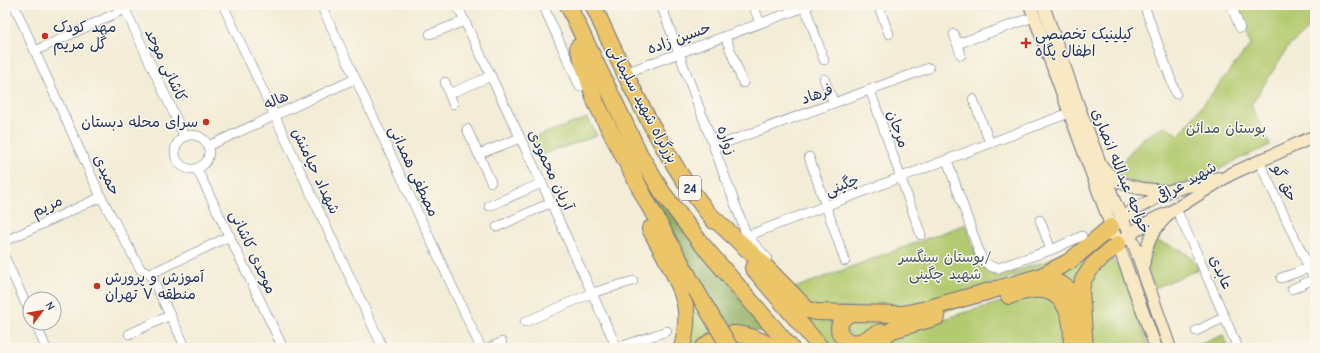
<svg xmlns="http://www.w3.org/2000/svg" width="1320" height="353" viewBox="0 0 1320 353" font-family="'Comic Neue','Playpen Sans Arabic',sans-serif">
  <style>
    .green { fill: #b3ca6f; stroke: #677c66 }
    .forest { fill: #8eae62; stroke: #546e60 }
    .lines { fill: none; stroke-linecap: round; stroke-linejoin: round }
    .street-casing { stroke: #677188; stroke-width: 10 }
    .secondary-casing { stroke: #677188; stroke-width: 14 }
    .highway-casing { stroke: #677188; stroke-width: 18 }
    .street { stroke: #fff; stroke-width: 9 }
    .secondary { stroke: #f8e8c3; stroke-width: 12 }
    .highway { stroke: #edc569; stroke-width: 16 }
    .highway-bridge-casing { stroke: #677188; stroke-width: 18; stroke-linecap: butt }
    .highway-bridge { stroke: #edc569; stroke-width: 16 }
    .poi-dot { fill: #c8321e; stroke: #fbf7ec; stroke-width: 1.5 }
    .labels { text-anchor: middle; dominant-baseline: central; stroke-width: 3; stroke-linejoin: round; paint-order: stroke }
    .shield { fill: #fbf7ec; stroke: #5e6b89; stroke-width: 1 }
    .shield-label { font-size: 14px; font-weight: bold; fill: #1b2f5e }
    .poi-label { font-size: 15px; fill: #1b2f5e; stroke: #fbf7ec; text-anchor: start }
    .street-label { font-size: 15px; fill: #1b2f5e; stroke: #fbf7ec }
    .park-label { font-size: 15px; fill: #415662; stroke: #fbf7ec }
  </style>
  <rect width="100%" height="100%" fill="#fbf7ec"/>
  <filter id="ink" filterUnits="userSpaceOnUse"><feTurbulence type="fractalNoise" baseFrequency=".025" numOctaves="2"/><feDisplacementMap in="SourceGraphic" scale="8" xChannelSelector="R" yChannelSelector="G"/><feConvolveMatrix kernelMatrix="1 2 1 2 8 2 1 2 1" color-interpolation-filters="sRGB"/></filter>
  <filter id="wash" filterUnits="userSpaceOnUse"><feTurbulence type="fractalNoise" baseFrequency=".012" numOctaves="4" result="noise"/><feDisplacementMap in="SourceGraphic" scale="16" xChannelSelector="R" yChannelSelector="G"/><feGaussianBlur stdDeviation="0.9" result="paint"/><feColorMatrix in="noise" values="0 0 0 0 0 0 0 0 0 0 0 0 0 0 0 0 0 1.4 0 .05"/><feComposite in="paint" operator="in"/></filter>
  <g filter="url(#wash)">
    <rect width="100%" height="100%" fill="#f3ecd6"/>
    <g class="green">
      <path d="M1238,5H1315V23L1289,46L1251,105L1270,145L1237,160L1205,177L1168,188L1127,181L1113,171L1143,138L1165,126L1179,135L1251,44Z"/>
      <path d="M588,118L597,136L540,155L531,138Z"/>
      <path d="M1108,218L1110,220L1058,263L917,307L812,308L792,289L966,224C974,247 974,261 996,276L1003,275C1024,268 1048,262 1067,252C1082,244 1096,230 1108,218Z"/>
      <path d="M1109,240L1111,241L1077,288L1056,274Z"/>
      <path d="M1153,240C1172,247 1189,249 1199,269L1155,288L1148,270Z"/>
      <path d="M1106,260C1112,260 1117,261 1120,267L1149,348H1090L1085,288Z"/>
      <path d="M1035,281L1072,313L1035,285L915,319L854,339L842,325L844,321Z"/>
      <path d="M686,291L697,304L713,332L697,348H686Z"/>
      <path d="M1039,294L1060,306L1067,348H875L894,335L966,312L1019,297Z"/>
      <path d="M803,316L836,317C826,336 835,340 852,348H829Z"/>
      <path d="M1223,335L1229,348H1192Z"/>
    </g>
    <path class="forest" d="M599,82L625,136L773,338L762,332L724,327L630,160L595,83Z"/>
  </g>
  <g filter="url(#ink)">
    <g class="lines">
      <defs>
        <g id="street">
          <path d="M14,5L101,197L141,270L150,274L186,348"/>
          <path d="M123,5L182,131L183,137"/>
          <path d="M223,5L383,348"/>
          <path d="M321,5L481,348"/>
          <path d="M457,5L546,192L617,348"/>
          <path d="M543,5L580,87"/>
          <path d="M661,5L747,236L767,258"/>
          <path d="M753,5L760,23"/>
          <path d="M878,5L889,34"/>
          <path d="M1144,5L1176,94"/>
          <path d="M1231,5L1240,28"/>
          <path d="M805,7L824,60"/>
          <path d="M430,34L465,21"/>
          <path d="M954,34L961,55"/>
          <path d="M725,36L743,83"/>
          <path d="M957,44L1034,17"/>
          <path d="M35,51L125,9"/>
          <path d="M625,73L810,5"/>
          <path d="M824,79L834,103"/>
          <path d="M445,82L453,104"/>
          <path d="M870,90L921,235"/>
          <path d="M449,94L491,76"/>
          <path d="M973,99L990,143"/>
          <path d="M467,129L491,182"/>
          <circle cx="192" cy="152" r="17"/>
          <path d="M208,146L355,79"/>
          <path d="M714,147L929,68"/>
          <path d="M479,154L520,138"/>
          <path d="M809,157L845,261"/>
          <path d="M947,160L982,260L992,267L998,268L1051,250L1040,220"/>
          <path d="M1259,161L1315,281"/>
          <path d="M197,169L283,348"/>
          <path d="M489,206L542,183"/>
          <path d="M1176,209L1197,254L1238,348"/>
          <path d="M497,227L550,203"/>
          <path d="M747,236L1069,113"/>
          <path d="M5,241L101,197"/>
          <path d="M1051,250L1082,236"/>
          <path d="M5,258L30,313"/>
          <path d="M150,274L230,236"/>
          <path d="M1281,278L1309,268"/>
          <path d="M1292,289L1314,279"/>
          <path d="M525,322L592,293L633,281"/>
          <path d="M35,323L46,348"/>
          <path d="M1196,331L1225,317"/>
          <path d="M129,334L171,315"/>
          <path d="M489,348L502,342"/>
          <path d="M617,348L667,331"/>
        </g>
        <g id="secondary">
          <path d="M1030,5L1156,348"/>
          <path d="M1043,5L1078,105L1115,203L1135,247L1170,348"/>
          <path d="M1105,170C1108,173 1112,178 1116,180C1131,189 1151,190 1168,191"/>
          <path d="M1117,223L1132,211L1169,191L1218,178"/>
          <path d="M1123,240C1137,229 1152,218 1169,213L1231,174L1315,136"/>
          <path d="M1143,267C1146,245 1150,233 1166,217"/>
        </g>
        <g id="highway">
          <path d="M568,5L639,153L662,192L700,242L791,348"/>
          <path d="M593,5C619,62 646,120 680,174C690,190 703,206 714,221"/>
          <path d="M578,47L596,103L647,202L696,290"/>
          <path d="M708,213L760,261L808,310L816,312L850,313L903,314L926,309L1039,277C1064,282 1074,289 1082,313"/>
          <path d="M650,229C662,251 684,287 686,311C687,323 685,336 682,348"/>
          <path d="M753,268L821,348"/>
          <path d="M1039,277L1070,261L1111,227"/>
          <path d="M1009,296C1020,292 1031,289 1043,290C1069,294 1074,326 1071,348"/>
          <path d="M850,313C846,316 843,318 841,322C834,333 847,345 859,342C867,340 873,334 882,332"/>
          <path d="M703,348C727,325 749,334 775,348"/>
          <path d="M871,348L892,330L937,317"/>
          <path d="M1085,348L1081,290L1083,280L1093,265L1118,244"/>
        </g>
      </defs>
      <use href="#street" class="street-casing"/>
      <use href="#secondary" class="secondary-casing"/>
      <use href="#highway" class="highway-casing"/>
      <use href="#street" class="street"/>
      <use href="#secondary" class="secondary"/>
      <use href="#highway" class="highway"/>
      <defs>
        <path id="highway-bridge" d="M696,290L730,348"/>
      </defs>
      <use href="#highway-bridge" class="highway-bridge-casing"/>
      <use href="#highway-bridge" class="highway-bridge"/>
    </g>
  </g>
  <g class="poi-dot">
    <circle cx="45" cy="36" r="4"/>
    <path d="M1024 37h4v4h4v4h-4v4h-4v-4h-4v-4h4z"/>
    <circle cx="206" cy="122" r="4"/>
    <circle cx="97" cy="286" r="4"/>
  </g>
  <g class="labels">
    <rect class="shield" x="679" y="176" width="22" height="24" rx="3"/>
    <g class="shield-label">
      <text x="690" y="188">24</text>
    </g>
    <g class="poi-label">
      <text x="53" y="27">مهد کودک<tspan x="53" dy="17">گل مریم</tspan></text>
      <text x="1035" y="34">کیلینیک تخصصی<tspan x="1035" dy="17">اطفال پگاه</tspan></text>
      <text x="198" y="122" text-anchor="end">سرای محله دبستان</text>
      <text x="105" y="277">آموزش و پرورش<tspan x="105" dy="17">منطقه ۷ تهران</tspan></text>
    </g>
    <g class="street-label">
      <text transform="translate(679 38) rotate(-20)">حسین زاده</text>
      <text transform="translate(166 65) rotate(65)">کاشانی موحد</text>
      <text transform="translate(817 94) rotate(-20)">فرهاد</text>
      <text transform="translate(276 100) rotate(-25)">هاله</text>
      <text transform="translate(643 104) rotate(62)">بزرگراه شهید سلیمانی</text>
      <text transform="translate(898 129) rotate(71)">مرجان</text>
      <text transform="translate(727 140) rotate(70)">زواره</text>
      <text transform="translate(551 170) rotate(65)">آریان محمودی</text>
      <text transform="translate(316 171) rotate(65)">شهداد حیامنش</text>
      <text transform="translate(414 171) rotate(65)">مصطفی همدانی</text>
      <text transform="translate(1121 171) rotate(68)">خواجه عبدالله انصاری</text>
      <text transform="translate(107 175) rotate(65)">حمیدی</text>
      <text transform="translate(1186 182) rotate(-30)">شهید عراقی</text>
      <text transform="translate(1285 183) rotate(65)">حق گو</text>
      <text transform="translate(842 185) rotate(-21)">چگینی</text>
      <text transform="translate(47 206) rotate(-25)">مریم</text>
      <text transform="translate(253 252) rotate(65)">موحدی کاشانی</text>
      <text transform="translate(1221 272) rotate(66)">عابدی</text>
    </g>
    <g class="park-label">
      <text x="1226" y="128">بوستان مدائن</text>
      <text x="945" y="257">بوستان سنگسر/<tspan x="945" dy="17">شهید چگینی</tspan></text>
    </g>
  </g>
  <rect width="1320" height="353" fill="none" stroke="#fbf7ec" stroke-width="20"/>
  <g transform="translate(42 311) rotate(58)"><circle r="19" fill="#fbf7ec" stroke="#a1a7b3"/>
  <path d="M0-3L7 15L0 10L-7 15Z" fill="#c8321e"/>
  <text y="-6" font-size="11" font-weight="bold" text-anchor="middle" fill="#1b2f5e">N</text>
  </g>
</svg>
